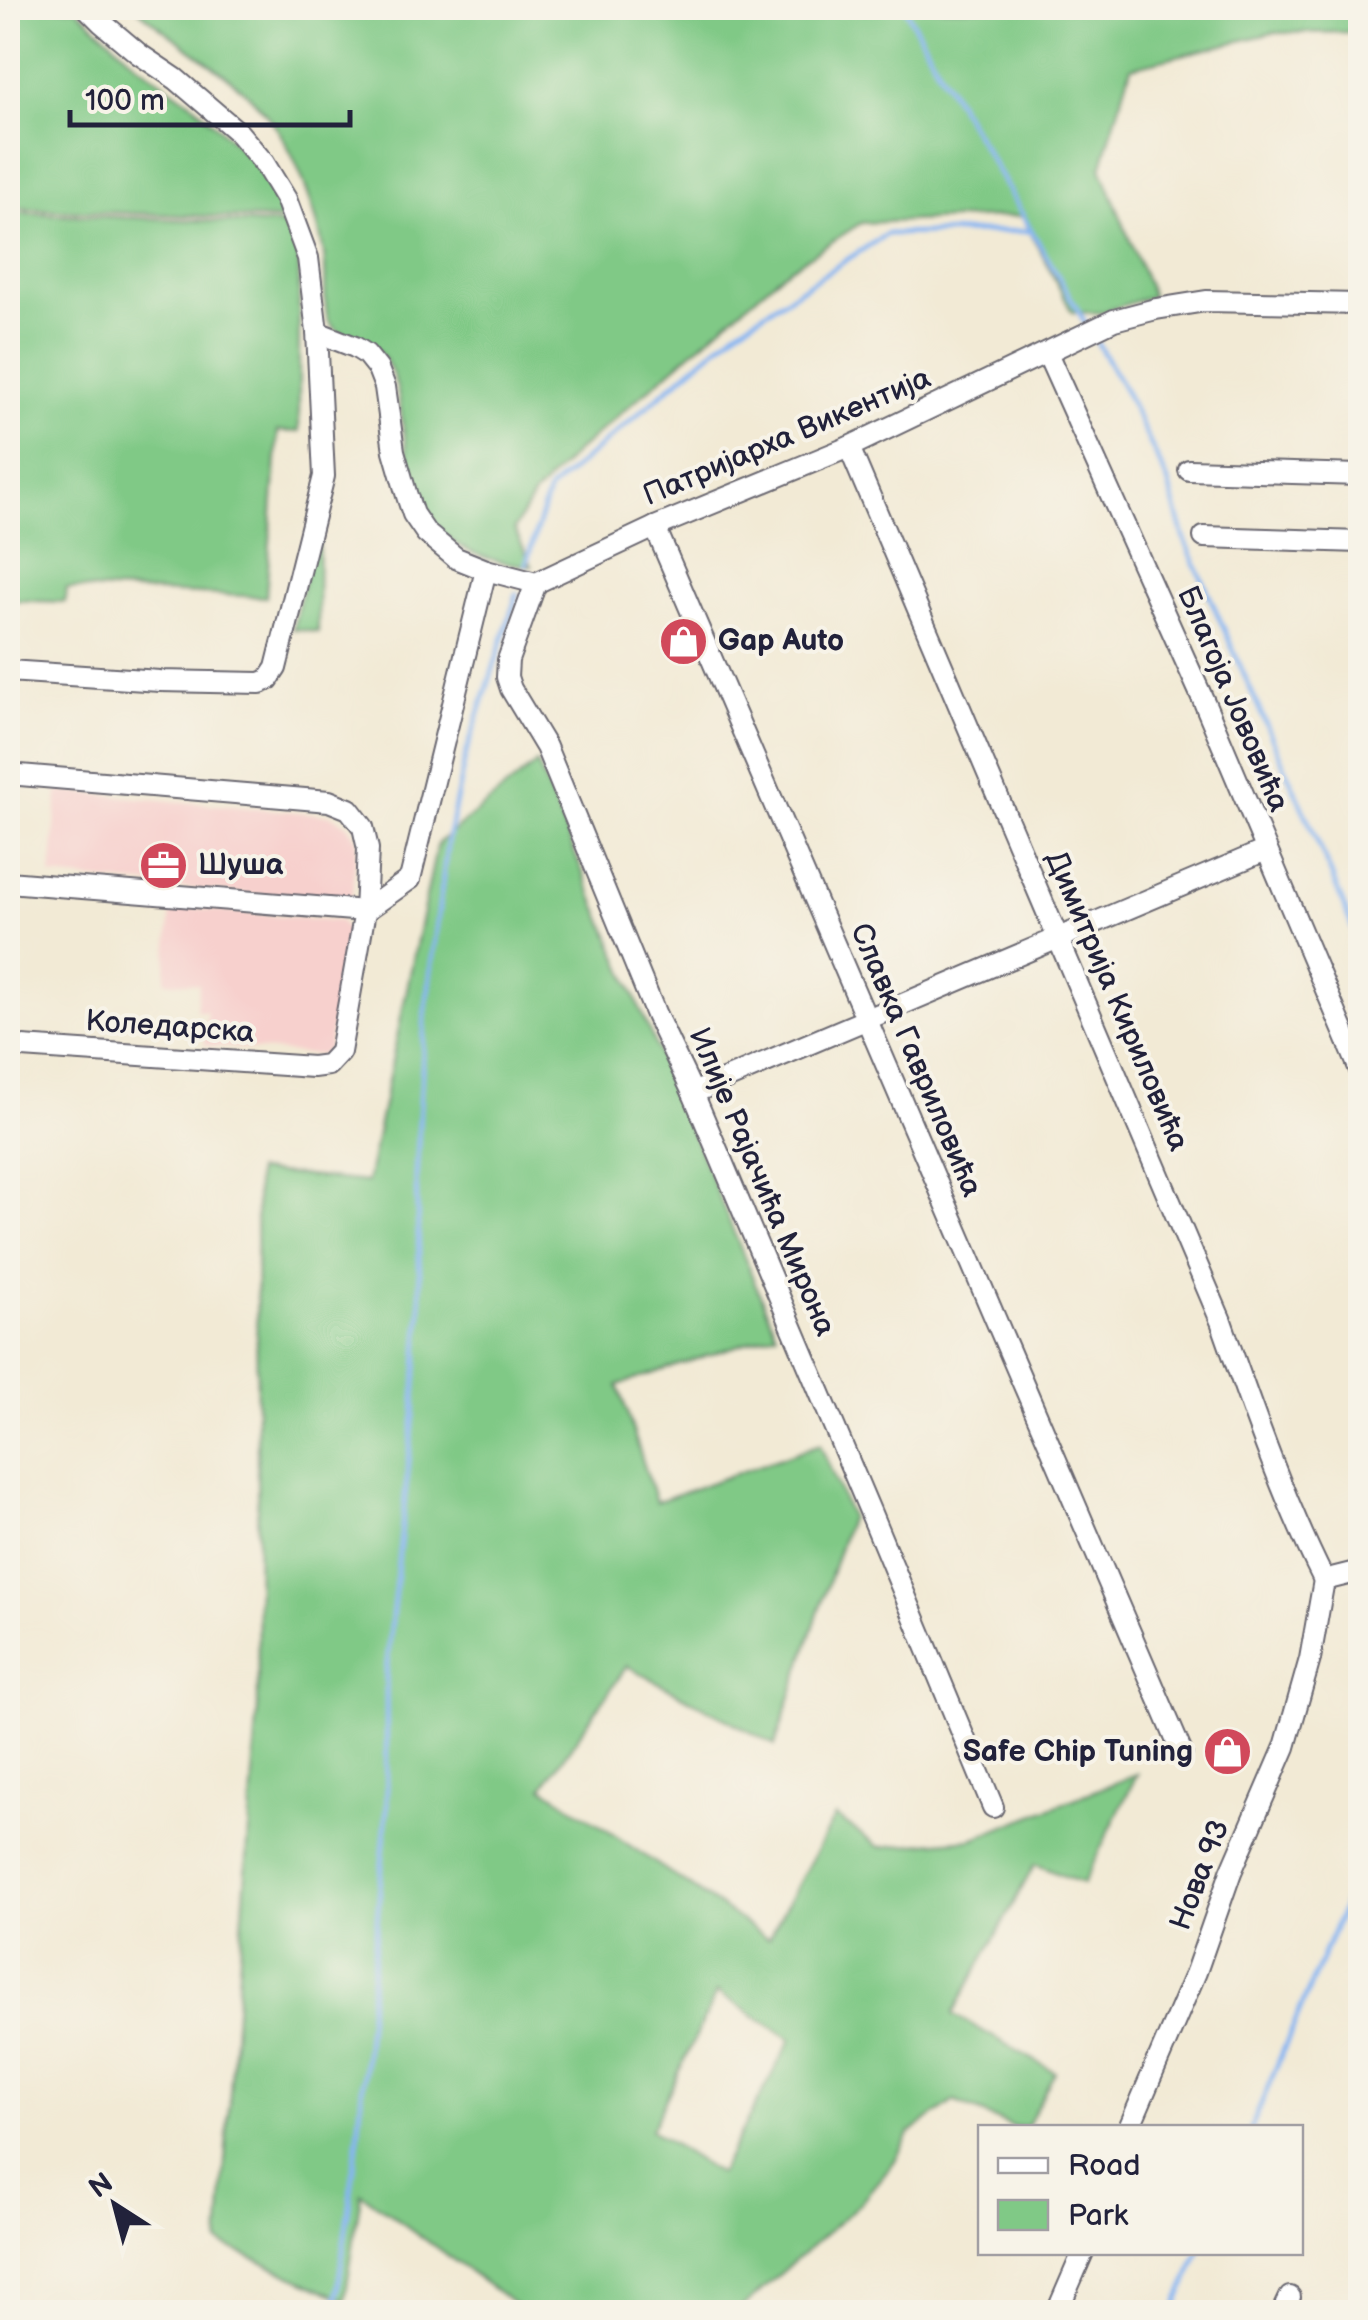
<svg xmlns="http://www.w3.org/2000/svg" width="1368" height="2320" viewBox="0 0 1368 2320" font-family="'Balsamiq Sans',sans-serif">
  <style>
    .built { fill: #f7d0cd }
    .green { fill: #80c986; stroke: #517660; stroke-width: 2.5; fill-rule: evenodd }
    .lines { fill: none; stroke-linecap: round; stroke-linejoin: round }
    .stream { stroke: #86b5f1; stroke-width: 5 }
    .minor-casing { stroke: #6b6871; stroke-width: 24 }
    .minor { stroke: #fff; stroke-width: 20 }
    .labels { text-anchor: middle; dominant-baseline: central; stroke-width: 8; stroke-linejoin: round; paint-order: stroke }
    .street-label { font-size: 30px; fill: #22223b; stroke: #f7f3e8 }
    .poi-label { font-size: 30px; font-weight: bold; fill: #22223b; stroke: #f7f3e8; text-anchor: start }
  </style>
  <rect width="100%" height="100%" fill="#f7f3e8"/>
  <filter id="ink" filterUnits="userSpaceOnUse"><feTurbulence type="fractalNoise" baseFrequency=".01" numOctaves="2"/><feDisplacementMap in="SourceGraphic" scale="20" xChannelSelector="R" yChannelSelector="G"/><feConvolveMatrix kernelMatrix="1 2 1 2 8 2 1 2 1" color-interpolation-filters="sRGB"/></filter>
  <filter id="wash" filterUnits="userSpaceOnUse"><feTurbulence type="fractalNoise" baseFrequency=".0048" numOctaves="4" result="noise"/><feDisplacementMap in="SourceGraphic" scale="40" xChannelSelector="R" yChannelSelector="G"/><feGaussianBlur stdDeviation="2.25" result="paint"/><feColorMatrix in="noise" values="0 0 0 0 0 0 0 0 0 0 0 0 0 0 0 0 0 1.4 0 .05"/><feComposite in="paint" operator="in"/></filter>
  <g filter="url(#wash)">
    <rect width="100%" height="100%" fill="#f2ead5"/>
    <g class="built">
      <path d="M58,791L331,815L347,825L357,840L351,903L51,876Z"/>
      <path d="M171,907L340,921L347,930L328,1048L321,1055L204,1045L207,1012L196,1010L199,984L165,981Z"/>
    </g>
    <g class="green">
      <path d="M8,8H76L137,64L197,107L257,165L288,220L8,208Z"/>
      <path d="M137,8H1360V32L1273,33L1131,67L1101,168L1152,296L1100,313L1072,312L1022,216L861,223L783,273L576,452L534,495L514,529L532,566C438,559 415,513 403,427C400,403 397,373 381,354C368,338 332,338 327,316C323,296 327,275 324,255C317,212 297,155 271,120C235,73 180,47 137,8Z"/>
      <path d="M8,212L299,225V432L278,431L266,597L67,588L65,602L8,600Z"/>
      <path d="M319,516L318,632L293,629Z"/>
      <path d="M537,763L776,1333L618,1385L656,1502L820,1444L850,1516L775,1745L627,1666L543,1787L768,1939L835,1816L879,1847L972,1839L1137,1774L1083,1884L1035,1864L953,2014L1055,2072L1026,2127H1013L954,2101L910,2133L894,2162L858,2205L737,2312H525L361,2193L345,2300L219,2243L258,1707L256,1171L367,1182L437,844ZM717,1992L791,2039L719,2174L651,2130Z"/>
    </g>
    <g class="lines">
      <g class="stream">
        <path d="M905,8L939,71L1087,326"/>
        <path d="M1093,335L1125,391L1167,479L1185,540L1325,859L1360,946"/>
        <path d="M526,564L549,490L737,330L887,234L1030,231"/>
        <path d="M1251,2128L1360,1866"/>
        <path d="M335,2312L358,2137L387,1807L386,1674L414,1414L421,1308L416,1179L425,1015L448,838L466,754L517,594"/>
        <path d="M1174,2312L1199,2252"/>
      </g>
    </g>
  </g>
  <g filter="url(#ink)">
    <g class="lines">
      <defs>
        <g id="minor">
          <path d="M317,332L355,347L366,354L378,369L385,387L394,451L407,496L413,514L426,533L456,558L486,570L536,583L655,527L849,447L1114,320L1156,309L1206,301L1360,304"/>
          <path d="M1047,353L1205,704L1360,1070"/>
          <path d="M849,447L1221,1321C1252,1409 1282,1496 1324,1580"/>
          <path d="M1189,470L1360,475"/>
          <path d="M655,527L1182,1753"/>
          <path d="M1204,537L1360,542"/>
          <path d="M536,583L508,660L507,677L511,689L546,747L656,1015L693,1093L870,1511L993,1807"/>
          <path d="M8,671L160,681L260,683L268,680L276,668L324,476L317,332L308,258L286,199L264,163L238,132L176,79L139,54L101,22L87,8"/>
          <path d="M8,774L329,801L349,809L363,827L368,849L365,911L340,1052L328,1065L313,1067L8,1046"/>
          <path d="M410,879L486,570"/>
          <path d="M8,882L365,911L410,879"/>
          <path d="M693,1093L1266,850"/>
          <path d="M1324,1580L1360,1571"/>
          <path d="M1129,2128L1196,1972L1231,1872L1285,1747L1310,1659L1324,1580"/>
          <path d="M1057,2312L1083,2252"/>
          <path d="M1283,2312L1290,2297"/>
        </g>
      </defs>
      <use href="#minor" class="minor-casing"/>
      <use href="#minor" class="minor"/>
    </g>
  </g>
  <defs>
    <symbol id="shop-disc" viewBox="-11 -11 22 22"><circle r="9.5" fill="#d1495b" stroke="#f7f3e8"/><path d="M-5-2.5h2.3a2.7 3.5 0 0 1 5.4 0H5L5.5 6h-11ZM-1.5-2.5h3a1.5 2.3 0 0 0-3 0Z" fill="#fff"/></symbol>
    <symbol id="office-disc" viewBox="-11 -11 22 22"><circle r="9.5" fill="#d1495b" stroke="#f7f3e8"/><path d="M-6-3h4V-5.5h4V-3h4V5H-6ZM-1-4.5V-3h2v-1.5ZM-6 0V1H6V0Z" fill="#fff"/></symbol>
  </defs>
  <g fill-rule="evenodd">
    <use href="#shop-disc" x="656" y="614" width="55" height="55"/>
    <use href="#office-disc" x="136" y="838" width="55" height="55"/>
    <use href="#shop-disc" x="1200" y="1724" width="55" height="55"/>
  </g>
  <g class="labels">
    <g class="street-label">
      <text transform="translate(787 437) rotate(-23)">Патријарха Викентија</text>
      <text transform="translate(1233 699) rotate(67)">Благоја Јововића</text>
      <text transform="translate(1117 1001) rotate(67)">Димитрија Кириловића</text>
      <text transform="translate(170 1027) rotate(4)">Коледарска</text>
      <text transform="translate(916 1060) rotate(67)">Славка Гавриловића</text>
      <text transform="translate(762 1182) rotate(67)">Илије Рајачића Мирона</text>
      <text transform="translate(1200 1875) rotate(-69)">Нова 93</text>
    </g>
    <g class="poi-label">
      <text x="718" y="641">Gap Auto</text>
      <text x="198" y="865">Шуша</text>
      <text x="1193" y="1752" text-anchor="end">Safe Chip Tuning</text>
    </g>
  </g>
  <rect width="1368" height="2320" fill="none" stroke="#f7f3e8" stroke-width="40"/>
  <rect x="978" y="2125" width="325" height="130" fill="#f7f3e8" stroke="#a29fa3" stroke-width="2.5"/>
  <rect x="998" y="2158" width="50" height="15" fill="#ffffff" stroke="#a29fa3" stroke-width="2.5"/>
  <text x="1068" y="2175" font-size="30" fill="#22223b">Road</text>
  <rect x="998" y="2200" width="50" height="30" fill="#80c986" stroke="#a29fa3" stroke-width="2.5"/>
  <text x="1068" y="2225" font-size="30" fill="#22223b">Park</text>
  <g transform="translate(115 2205) rotate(324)" stroke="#f7f3e8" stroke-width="8" paint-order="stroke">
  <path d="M0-8L18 38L0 25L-18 38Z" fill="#22223b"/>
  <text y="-15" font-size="28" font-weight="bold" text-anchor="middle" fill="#22223b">N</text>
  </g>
  <path d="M70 110v15h280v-15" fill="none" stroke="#22223b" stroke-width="5"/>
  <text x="85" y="110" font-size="30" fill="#22223b" stroke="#f7f3e8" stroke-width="8" paint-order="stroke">100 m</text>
</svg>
